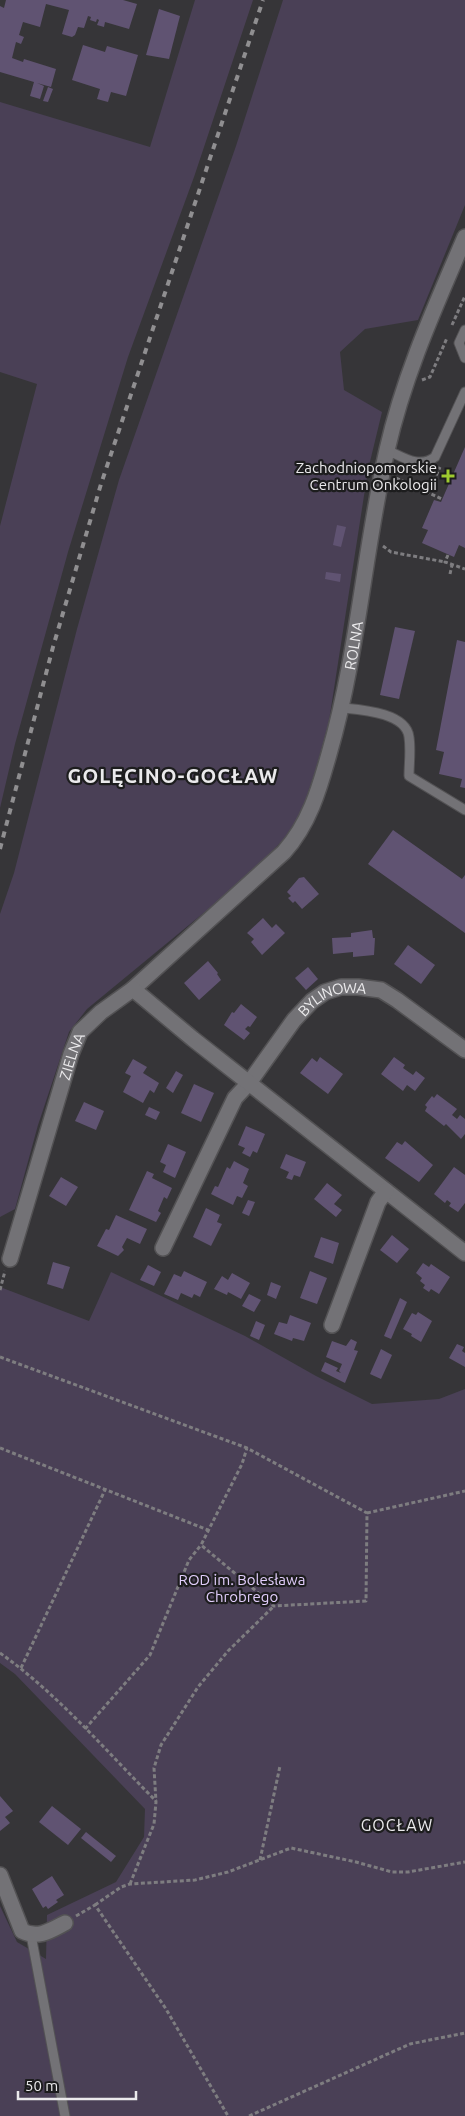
<svg xmlns="http://www.w3.org/2000/svg" width="465" height="2116" viewBox="0 0 465 2116" font-family="Ubuntu,sans-serif">
  <style>
    .green { fill: #4a4056 }
    .building { fill: #605372 }
    .lines { fill: none; stroke-linecap: round; stroke-linejoin: round }
    .service-casing { stroke: #535254; stroke-width: 11 }
    .minor-casing { stroke: #535254; stroke-width: 18 }
    .path { stroke: #7e7d80; stroke-width: 3; stroke-dasharray: 4 2.5; stroke-linecap: butt }
    .service { stroke: #737276; stroke-width: 9 }
    .minor { stroke: #737276; stroke-width: 15 }
    .rail { stroke: #908f91; stroke-width: 4; stroke-dasharray: 6 6; stroke-linecap: butt }
    .poi-dot { fill: #9eca2f; stroke: #1d1d1e; stroke-width: 2 }
    .labels { text-anchor: middle; dominant-baseline: central; stroke-width: 4.5; stroke-linejoin: round; paint-order: stroke }
    .poi-label { font-size: 15px; fill: #ebeaec; stroke: #1d1d1e; text-anchor: end }
    .street-label { font-size: 15px; fill: #ebeaec; stroke: #1d1d1e }
    .park-label { font-size: 15px; fill: #e2cefc; stroke: #1d1d1e }
    .neighbourhood-label { font-size: 16px; letter-spacing: 1px; fill: #ebeaec; stroke: #1d1d1e }
    .district-label { font-size: 20px; font-weight: bold; letter-spacing: 1px; fill: #ebeaec; stroke: #1d1d1e }
  </style>
  <rect width="100%" height="100%" fill="#363538"/>
  <g class="green">
    <path d="M195,0H253L194,177L128,357L68,552L15,744L0,808V526L37,384L0,372V102L150,147Z"/>
    <path d="M283,0H465V205L418,320L365,329L340,352L344,390L382,412L368,470L329,721L315,772L301,813L283,840L240,883L87,1009L69,1032L38,1125L15,1209L0,1217V914L14,873L77,629L119,480L236,146Z"/>
    <path d="M111,1272L245,1336L316,1376L372,1404L439,1399L465,1389V2116H0V1906L17,1942L46,1959L47,1915L116,1882L144,1837L145,1809L15,1674L0,1663V1287L89,1321Z"/>
  </g>
  <g class="building">
    <path d="M6,0H123L137,4L129,29L105,22L104,27L97,25L99,20L97,19L96,22L90,20L91,17L88,16L84,28L78,27L75,35L72,37L62,34L69,10L46,4L40,27L23,22L19,35L24,37L21,44L16,42L12,58L23,62L24,59L56,69L51,87L37,83L44,86L40,99L30,96L34,82L0,72V6L4,8Z"/>
    <path d="M159,9L180,16L169,59L146,55Z"/>
    <path d="M83,45L105,52L107,46L138,55L126,96L111,92L108,102L97,99L100,89L72,80Z"/>
    <path d="M48,87L53,89L48,102L43,101Z"/>
    <path d="M465,447V548L459,545L454,557L422,543L428,530L422,528L434,500L441,502Z"/>
    <path d="M337,525L346,527L341,547L333,545Z"/>
    <path d="M326,572L341,574L340,582L325,579Z"/>
    <path d="M395,627L415,631L399,699L380,695Z"/>
    <path d="M457,640L465,642V788L460,787L462,779L439,774L444,752L436,750Z"/>
    <path d="M393,830L462,879L465,875V933L368,864Z"/>
    <path d="M304,877L319,894L302,909L295,901L293,903L288,898L291,896L287,892L299,878Z"/>
    <path d="M263,918L272,928L276,924L285,933L262,955L251,942L254,939L247,933Z"/>
    <path d="M372,930L373,938H375L374,955L353,957V952L333,954L332,938L351,937V933Z"/>
    <path d="M408,945L435,965L421,984L394,964Z"/>
    <path d="M208,961L218,973L217,974L221,980L199,1000L184,983Z"/>
    <path d="M308,967L318,979L306,990L295,978Z"/>
    <path d="M241,1004L257,1017L250,1027L248,1026L245,1029L250,1033L244,1040L224,1025L232,1012L234,1013Z"/>
    <path d="M320,1057L343,1074L328,1094L300,1073L312,1058L317,1062Z"/>
    <path d="M394,1057L405,1065L403,1068L413,1075L416,1071L425,1078L415,1091L407,1085L403,1091L381,1074Z"/>
    <path d="M133,1059L147,1067L143,1073L159,1083L154,1093L150,1090L143,1103L123,1092L131,1076L125,1073Z"/>
    <path d="M176,1071L183,1075L173,1093L166,1088Z"/>
    <path d="M194,1084L214,1093L201,1122L181,1113Z"/>
    <path d="M437,1094L457,1109L452,1115L457,1119L460,1115L465,1119V1134L461,1139L446,1124L444,1126L425,1111L427,1107L425,1105L432,1096L434,1098Z"/>
    <path d="M84,1102L104,1111L96,1130L75,1121Z"/>
    <path d="M149,1107L160,1112L156,1120L145,1115Z"/>
    <path d="M246,1126L265,1134L257,1153L253,1151L250,1157L242,1153L245,1148L238,1145Z"/>
    <path d="M405,1141L433,1165L419,1182L385,1158L397,1142L402,1145Z"/>
    <path d="M168,1144L186,1152L175,1178L163,1172L166,1165L160,1162Z"/>
    <path d="M286,1154L306,1162L300,1177L294,1175L292,1180L286,1178L289,1172L280,1168Z"/>
    <path d="M234,1161L249,1169L243,1183L248,1186L242,1198L237,1196L233,1205L211,1194L215,1186L218,1187L227,1167L230,1169Z"/>
    <path d="M454,1167L465,1175V1203L458,1212L449,1206L451,1203L447,1200L445,1203L434,1194Z"/>
    <path d="M147,1171L154,1174L152,1178L172,1188L167,1199L164,1197L158,1211L161,1213L156,1222L129,1210Z"/>
    <path d="M61,1177L78,1187L66,1206L49,1196Z"/>
    <path d="M327,1183L342,1195L334,1204L342,1210L336,1217L314,1199Z"/>
    <path d="M248,1200L255,1202L249,1216L242,1213Z"/>
    <path d="M206,1208L220,1215L217,1222L222,1224L211,1246L193,1237Z"/>
    <path d="M116,1215L147,1229L140,1244L127,1238L122,1247L124,1250L118,1256L97,1246L106,1229L109,1230Z"/>
    <path d="M392,1235L409,1249L397,1263L380,1250Z"/>
    <path d="M321,1237L339,1243L333,1264L314,1257Z"/>
    <path d="M53,1262L70,1267L63,1289L47,1284Z"/>
    <path d="M423,1263L429,1267L431,1264L450,1277L439,1294L431,1289L429,1292L423,1288L425,1285L420,1281L422,1278L416,1273Z"/>
    <path d="M148,1265L161,1272L154,1286L140,1280Z"/>
    <path d="M184,1271L207,1282L200,1297L194,1294L192,1298L181,1293L178,1300L164,1294L174,1274L181,1277Z"/>
    <path d="M310,1271L327,1278L317,1304L300,1298Z"/>
    <path d="M232,1273L250,1283L241,1299L228,1292L227,1295L214,1289L222,1276L228,1280Z"/>
    <path d="M271,1282L281,1286L276,1299L267,1295Z"/>
    <path d="M249,1294L261,1300L254,1312L242,1306Z"/>
    <path d="M400,1298L407,1302L391,1339L384,1336Z"/>
    <path d="M418,1312L432,1321L421,1342L411,1336L412,1334L403,1329L412,1313L416,1315Z"/>
    <path d="M290,1315L311,1323L304,1341L293,1338L292,1341L274,1334L279,1322L287,1324Z"/>
    <path d="M256,1321L265,1325L259,1340L250,1336Z"/>
    <path d="M351,1339L357,1342L354,1350L358,1351L345,1383L321,1371L325,1362L338,1368L336,1371L341,1373L339,1371L342,1364L326,1357L332,1341L346,1346Z"/>
    <path d="M457,1344L464,1347L462,1351L465,1353V1367L449,1358Z"/>
    <path d="M381,1349L392,1355L381,1379L370,1374Z"/>
    <path d="M0,1796L13,1811L5,1817L10,1823L0,1831Z"/>
    <path d="M52,1806L81,1829L68,1845L39,1822Z"/>
    <path d="M86,1832L116,1856L111,1862L81,1838Z"/>
    <path d="M52,1876L64,1895L56,1900L58,1902L48,1909L46,1906L43,1908L32,1889Z"/>
  </g>
  <g class="lines">
    <defs>
      <g id="service">
        <path d="M465,330L459,343L465,358"/>
        <path d="M387,450C403,457 419,469 435,457L465,392"/>
        <path d="M343,708C363,710 406,713 409,737C411,750 409,764 409,776L465,810"/>
        <path d="M31,1935L65,2116"/>
      </g>
      <g id="minor">
        <path id="s1" d="M133,989L284,852C309,824 319,790 329,754C358,654 364,551 387,450C404,375 435,307 465,237"/>
        <path id="s2" d="M163,1248L235,1098L249,1083L294,1020L312,1001L325,992L341,987H358L381,990L397,1000L465,1050"/>
        <path id="s3" d="M10,1259L71,1054L80,1032L101,1012L133,989L193,1039L465,1253"/>
        <path d="M332,1325L378,1202L386,1191"/>
        <path d="M0,1875L22,1931C38,1939 50,1931 65,1923"/>
      </g>
    </defs>
    <use href="#service" class="service-casing"/>
    <use href="#minor" class="minor-casing"/>
    <g class="path">
      <path d="M452,325L465,296"/>
      <path d="M422,380L430,377L447,338"/>
      <path d="M396,478L442,499"/>
      <path d="M428,493L440,467"/>
      <path d="M383,546L391,552L445,562"/>
      <path d="M448,555L445,562L465,569"/>
      <path d="M450,574L452,565"/>
      <path d="M0,1290L5,1271"/>
      <path d="M0,1357L247,1448L367,1513L366,1601L274,1606L201,1545L242,1464L247,1448"/>
      <path d="M0,1448L208,1530"/>
      <path d="M367,1513L465,1491"/>
      <path d="M0,1653C59,1695 105,1750 156,1801"/>
      <path d="M21,1668L105,1490"/>
      <path d="M85,1729L150,1655L189,1560L201,1545"/>
      <path d="M260,1860L280,1766"/>
      <path d="M130,1884L154,1824L156,1802L154,1768L161,1745L198,1687L228,1651L274,1606"/>
      <path d="M95,1905L121,1887L130,1884L195,1880L228,1872L291,1848L356,1862L392,1872H408L465,1862"/>
      <path d="M76,1916L95,1905L166,2009L228,2116"/>
      <path d="M249,2116L410,2044L465,2033"/>
    </g>
    <use href="#service" class="service"/>
    <use href="#minor" class="minor"/>
    <path class="rail" d="M0,849L53,647L101,484L263,0"/>
  </g>
  <path class="poi-dot" d="M445.5 468.5h5v5h5v5h-5v5h-5v-5h-5v-5h5z"/>
  <g class="labels">
    <g class="poi-label">
      <text x="437" y="467">Zachodniopomorskie<tspan x="437" dy="17">Centrum Onkologii</tspan></text>
    </g>
    <g class="street-label">
      <text stroke="none"><textPath href="#s1" startOffset="424">ROLNA</textPath></text>
      <text stroke="none"><textPath href="#s2" startOffset="311">BYLINOWA</textPath></text>
      <text stroke="none"><textPath href="#s3" startOffset="212">ZIELNA</textPath></text>
    </g>
    <g class="park-label">
      <text x="242" y="1579">ROD im. Bolesława<tspan x="242" dy="17">Chrobrego</tspan></text>
    </g>
    <g class="neighbourhood-label">
      <text x="397" y="1825">GOCŁAW</text>
    </g>
    <g class="district-label">
      <text x="173" y="775">GOLĘCINO-GOCŁAW</text>
    </g>
  </g>
  <path d="M18 2091v8h118v-8" fill="none" stroke="#ebeaec" stroke-width="2.5"/>
  <text x="25" y="2091" font-size="15" fill="#ebeaec" stroke="#1d1d1e" stroke-width="4" paint-order="stroke">50 m</text>
</svg>
